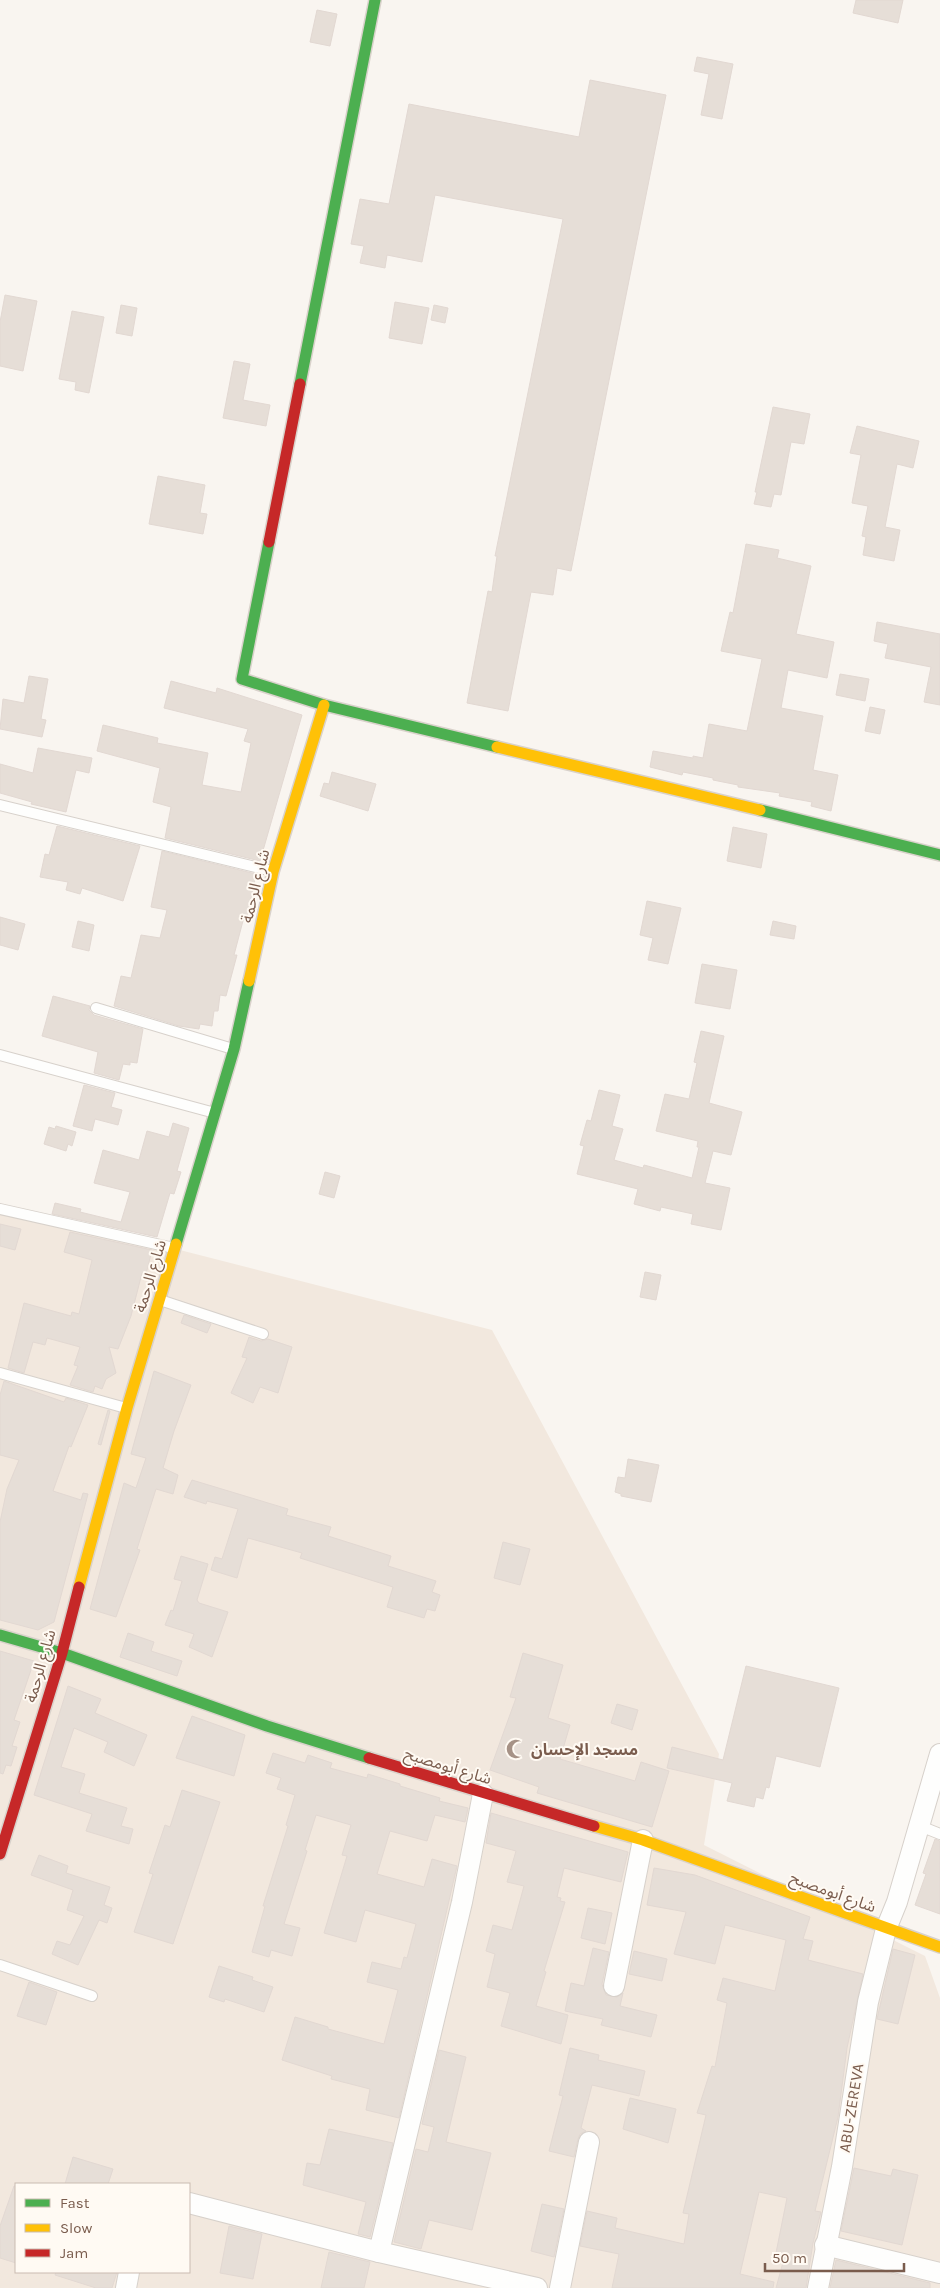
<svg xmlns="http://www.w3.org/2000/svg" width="940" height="2288" viewBox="0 0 940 2288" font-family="Karla,'Noto Sans Arabic',sans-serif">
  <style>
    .residential { fill: #f2e8de; fill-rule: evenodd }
    .building { fill: #e6ded7; stroke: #e2d8d2 }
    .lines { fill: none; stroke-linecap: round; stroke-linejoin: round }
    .lane-casing { stroke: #d7d1cb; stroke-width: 12 }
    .street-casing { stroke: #d7d1cb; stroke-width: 22 }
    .fast-casing { stroke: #d9d2cb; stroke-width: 14 }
    .slow-casing { stroke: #d9d2cb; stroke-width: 14 }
    .jam-casing { stroke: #d9d2cb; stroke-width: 14 }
    .lane { stroke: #fefefd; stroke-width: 10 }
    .street { stroke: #fefefd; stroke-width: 20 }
    .fast { stroke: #4caf50; stroke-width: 11 }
    .slow { stroke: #ffc107; stroke-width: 11 }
    .jam { stroke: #c62828; stroke-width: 11 }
    .labels { text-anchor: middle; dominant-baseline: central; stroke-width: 4; stroke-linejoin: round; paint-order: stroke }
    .street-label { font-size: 16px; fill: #7a5c4d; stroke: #fffaf3 }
    .poi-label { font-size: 16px; font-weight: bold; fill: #7a5c4d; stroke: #fffaf3; text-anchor: start }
  </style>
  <rect width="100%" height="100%" fill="#f9f5f0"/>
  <path class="residential" d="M0,1204L492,1330L719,1754L704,1845L925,1956L940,1998V2288H0ZM16,2184H189V2272H16Z"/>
  <g class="building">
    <path d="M856,0H903L898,23L853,13Z"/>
    <path d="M317,10L337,14L330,46L310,42Z"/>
    <path d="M697,57L733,64L722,119L701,115L709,74L694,71Z"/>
    <path d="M590,80L666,95L571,571L557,568L553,595L531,592L508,711L467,703L488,591L492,592L497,556H495L563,219L435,195L422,262L387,255L385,268L360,263L364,246L351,244L360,199L389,204L409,104L579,137Z"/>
    <path d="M5,295L37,301L23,371L0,366V322Z"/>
    <path d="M395,302L429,308L422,344L389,338Z"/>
    <path d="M121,305L137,308L132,336L116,333Z"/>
    <path d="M434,305L448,308L445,323L431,320Z"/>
    <path d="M72,311L104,317L89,393L75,390L76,382L59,379Z"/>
    <path d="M234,361L250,364L243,400L270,405L266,426L223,418Z"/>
    <path d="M773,407L810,414L804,444L791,442L781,495L774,494L771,507L754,504L757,492H755Z"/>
    <path d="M857,426L919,441L913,468L897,464L885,527L900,530L894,561L863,555L866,537L862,536L868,506L852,503L861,455L850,453Z"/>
    <path d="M158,476L205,485L200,513L207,514L203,534L149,524Z"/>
    <path d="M746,544L779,550L777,558L811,566L796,634L834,642L827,678L788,670L781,708L823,716L813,770L838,775L831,811L811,806L812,802L779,796L780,793L738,787V785L713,780V778L683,772L682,775L650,767L653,751L693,758V756L703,758L709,724L747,731L762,659L721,651L730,612L733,613Z"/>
    <path d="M877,622L940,634V705L924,702L931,667L885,658L888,644L874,641Z"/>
    <path d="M840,674L869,679L865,701L836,695Z"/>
    <path d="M29,676L48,679L41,719L46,720L42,737L0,729L3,699L24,703Z"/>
    <path d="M171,681L216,693L217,688L302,715L260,861L165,838L171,807L153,802L160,768L97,751L103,725L158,738L157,743L208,753L202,785L241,792L251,743L244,741L248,729L164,708Z"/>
    <path d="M870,707L885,710L880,734L865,731Z"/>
    <path d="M38,748L92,758L89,773L76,770L66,812L31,804L32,802L0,793V764L33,773Z"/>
    <path d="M332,772L376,784L368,811L320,796L324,783L329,784Z"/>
    <path d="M57,826L140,846L123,901L82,888L80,894L66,890L68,882L40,877L45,854L49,855Z"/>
    <path d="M733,827L767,834L761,868L727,861Z"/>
    <path d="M162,851L256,874L247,918L244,917L234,955H237L226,996L220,995L218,1011H214L212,1026L200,1024L199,1029L179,1026L114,1006L121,976L131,978L141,935L160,938L167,910L151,907Z"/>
    <path d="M647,901L681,908L668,964L648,960L653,938L640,935Z"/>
    <path d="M0,917L25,924L18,950L0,945Z"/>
    <path d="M78,921L94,925L89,951L72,947Z"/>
    <path d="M773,921L796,926L794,939L770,935Z"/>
    <path d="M702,964L737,970L730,1009L695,1003Z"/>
    <path d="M53,996L90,1006L89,1010L94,1015L143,1029L137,1063L130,1062V1065L123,1064L119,1080L94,1073L98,1052L42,1036Z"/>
    <path d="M701,1031L724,1036L709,1103L742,1112L731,1155L713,1151L705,1183L730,1188L721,1230L691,1224L693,1214L661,1207L660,1211L634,1204L638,1189L577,1174L584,1146L580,1145L587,1120L591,1121L599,1090L620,1095L612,1126L623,1129L614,1160L643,1168L644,1165L692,1178L699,1147H697L698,1141L656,1131L665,1094L689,1099L697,1063L694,1062Z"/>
    <path d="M84,1085L115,1093L111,1107L122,1110L118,1125L95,1119L92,1131L73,1126Z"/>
    <path d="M173,1123L189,1128L177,1171L181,1172L174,1194L170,1193L157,1237L52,1214L55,1203L81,1209L80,1212L121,1222L130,1192L94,1183L103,1150L139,1160L147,1131L169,1137Z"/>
    <path d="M56,1126L76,1132L72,1146L68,1144L66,1151L44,1144L49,1127L55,1129Z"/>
    <path d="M325,1172L340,1176L334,1198L319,1194Z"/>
    <path d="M0,1224L21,1229L15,1250L0,1246Z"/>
    <path d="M70,1232L152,1250L146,1274L142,1273L131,1316L118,1349L109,1347L116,1373L106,1379L102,1389L95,1386L93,1392L70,1385L78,1366L74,1365L80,1347L47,1338L45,1345L33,1342L24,1373L8,1368L24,1303L71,1316L72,1312L79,1314L92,1260L64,1252Z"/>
    <path d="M645,1272L661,1275L656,1300L640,1297Z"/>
    <path d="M184,1315L211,1324L207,1333L181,1323Z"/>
    <path d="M249,1337L261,1341L268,1339L292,1347L278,1393L260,1387L253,1403L231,1393L247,1358L242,1357Z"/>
    <path d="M154,1371L191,1385L174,1431L163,1468L178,1475L173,1494L156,1489L137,1549L140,1550L116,1617L90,1609L124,1483L136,1488L146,1458L131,1454Z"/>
    <path d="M4,1381L64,1402L66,1398L88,1405L71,1447L69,1446L53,1491L81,1500L83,1493L88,1494L54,1622L38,1630L0,1620V1522L7,1489L19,1460L0,1455V1395Z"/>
    <path d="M108,1410L110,1411L101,1445L98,1444Z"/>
    <path d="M628,1459L659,1465L651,1502L621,1496V1494L615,1492L618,1477L625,1478Z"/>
    <path d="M192,1480L288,1509L286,1515L331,1527L328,1536L391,1556L388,1566L436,1581L432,1592L440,1595L435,1611L427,1609L424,1618L387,1607L393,1587L300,1558L302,1553L248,1538L237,1578L211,1570L215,1557L222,1559L238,1509L207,1501L206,1504L184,1497Z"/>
    <path d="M503,1542L530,1549L520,1585L494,1578Z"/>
    <path d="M181,1556L208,1564L197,1600L199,1603L228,1612L212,1657L189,1647L194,1634L165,1625L171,1610L173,1611L182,1581L174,1579Z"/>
    <path d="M128,1633L154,1642L151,1651L182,1661L177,1676L120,1657Z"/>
    <path d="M0,1651L34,1661L14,1720L20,1722L12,1746L17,1747L11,1766L6,1765L3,1774L0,1773Z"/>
    <path d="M523,1653L563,1665L548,1718L570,1725L560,1759L635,1781L641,1762L669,1771L652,1827L537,1793L539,1787L490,1770L516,1698L510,1697Z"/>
    <path d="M746,1666L839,1688L820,1767L776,1756L769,1788L766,1787L763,1799L756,1797L754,1807L727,1801L732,1783L667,1768L672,1747L723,1760Z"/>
    <path d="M68,1686L101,1699L95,1713L147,1735L134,1766L104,1752L108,1742L74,1728L61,1767L85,1774L79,1793L127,1808L121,1826L133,1829L129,1844L86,1831L92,1814L34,1795Z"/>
    <path d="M617,1704L638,1710L632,1730L611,1723Z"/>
    <path d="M192,1716L245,1735L234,1776L176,1758Z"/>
    <path d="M273,1753L305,1763L308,1755L332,1763L330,1768L367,1778L368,1774L400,1784V1786L440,1798L439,1801L468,1808L465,1822L435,1815L427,1841L390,1831L377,1874L424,1887L432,1859L457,1866L399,2118L366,2110L370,2089L331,2079L332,2076L282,2060L295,2017L328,2027V2029L384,2044L398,1990L367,1982L372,1962L401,1969L404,1957L407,1958L416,1924L365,1910L356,1942L324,1933L347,1856L342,1855L351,1825L316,1815L305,1850L307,1851L284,1924L300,1928L292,1956L271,1950L269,1957L252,1952L265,1906H263L288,1826L286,1825L295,1795L277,1789L281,1778L266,1773Z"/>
    <path d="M182,1790L220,1802L173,1944L134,1932L153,1874L149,1873L165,1825L170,1827Z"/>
    <path d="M491,1813L628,1852L621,1882L564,1868L557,1897L561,1898L560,1901L565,1902L544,1971L546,1972L536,2006L568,2015L561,2044L501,2026L510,1993L487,1987L495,1954L486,1951L493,1925L512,1930L524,1886L507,1882L516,1851L486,1843Z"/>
    <path d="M935,1839L940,1841V1914L915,1905L926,1874L923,1873Z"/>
    <path d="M39,1855L68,1866L66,1873L110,1887L104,1905L112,1908L107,1923L99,1920L78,1965L52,1954L57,1941L70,1945L84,1916L67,1910L73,1890L31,1875Z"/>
    <path d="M654,1868L695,1875L810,1917L803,1939L813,1941L808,1960L863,1974L847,2048L838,2117L815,2211L821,2212L813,2243L806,2288H776L785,2255L776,2253L787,2198L759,2192L740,2274L774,2282L773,2288H612L619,2254L580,2246L587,2211L617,2218L615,2228L684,2244L689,2214L683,2213L706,2115L697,2113L712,2066L715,2067L727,2003L717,2000L723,1978L775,1991L786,1940L725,1925L715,1964L674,1954L686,1912L647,1905Z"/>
    <path d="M588,1908L612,1913L605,1944L581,1938Z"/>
    <path d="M593,1948L609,1952L602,1984L606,1995L617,1997L623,1993L620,2006L657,2015L651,2037L601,2025L603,2019L565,2011L571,1983L584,1986Z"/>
    <path d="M893,1949L915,1955L898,2024L877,2019Z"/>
    <path d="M634,1951L667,1959L662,1981L629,1974Z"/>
    <path d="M219,1966L253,1977L252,1980L273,1987L264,2012L225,1999L224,2002L209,1997Z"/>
    <path d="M29,1982L57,1992L46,2025L17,2016Z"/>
    <path d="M570,2048L599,2055L598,2060L645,2071L639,2096L592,2085L581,2128L586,2131L580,2134L578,2139L574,2157L549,2151L563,2096L559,2095Z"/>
    <path d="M439,2050L466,2057L446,2142L491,2153L472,2230L429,2220L421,2249L394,2242L416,2149L428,2152L434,2127L422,2124Z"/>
    <path d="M630,2098L676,2109L668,2143L623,2129Z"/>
    <path d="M329,2129L393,2143L370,2237L358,2234L366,2202L303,2185L307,2163L320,2165Z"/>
    <path d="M73,2157L113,2169L108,2184H65Z"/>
    <path d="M854,2168L891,2176L893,2169L918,2175L902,2245L841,2231Z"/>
    <path d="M14,2186H16V2263L0,2258V2226Z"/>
    <path d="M542,2204L564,2209L554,2257L531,2251Z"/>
    <path d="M229,2226L262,2234L253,2279L220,2273Z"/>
    <path d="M329,2252L370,2262L364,2288H321Z"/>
    <path d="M836,2260L930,2283V2288H830Z"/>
    <path d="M56,2272H117L112,2288H96L55,2275Z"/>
  </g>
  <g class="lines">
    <defs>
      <g id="lane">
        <path d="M0,805L272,871"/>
        <path d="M96,1008L233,1049"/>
        <path d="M0,1055L215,1113"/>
        <path d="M0,1209L174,1248"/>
        <path d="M160,1300L263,1334"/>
        <path d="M0,1373L126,1408"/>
        <path d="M920,1826L940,1834"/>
        <path d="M0,1965L92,1996"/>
      </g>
      <g id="street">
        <path d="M614,1986L643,1840"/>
        <path d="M189,2203L379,2252L537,2288"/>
        <path d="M825,2245L940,2273"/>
        <path d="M379,2252L462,1902L483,1794"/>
        <path d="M126,2288L129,2272"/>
        <path d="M560,2288L589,2142"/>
        <path d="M818,2288L842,2167L868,2002L886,1929L897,1902L940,1754"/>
      </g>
      <g id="fast">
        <path d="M300,384L375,0"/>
        <path d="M269,542L242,679L324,705L497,747"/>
        <path d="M760,810L940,855"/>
        <path d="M176,1244L234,1049L249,981"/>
        <path d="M0,1635L62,1653L267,1726L369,1758"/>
      </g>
      <g id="slow">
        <path d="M497,747L760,810"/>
        <path d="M249,981L273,872L324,705"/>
        <path d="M79,1587L127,1408L176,1244"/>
        <path d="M594,1826L643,1840L940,1947"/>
      </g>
      <g id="jam">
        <path d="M269,542L300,384"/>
        <path d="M369,1758L594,1826"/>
        <path d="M0,1854L62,1653L79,1587"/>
      </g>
    </defs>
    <use href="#lane" class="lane-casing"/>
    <use href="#street" class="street-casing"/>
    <use href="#fast" class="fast-casing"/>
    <use href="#slow" class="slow-casing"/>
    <use href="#jam" class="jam-casing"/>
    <use href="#lane" class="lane"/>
    <use href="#street" class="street"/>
    <use href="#fast" class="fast"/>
    <use href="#slow" class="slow"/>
    <use href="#jam" class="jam"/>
  </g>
  <defs>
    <symbol id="mosque-bare" viewBox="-9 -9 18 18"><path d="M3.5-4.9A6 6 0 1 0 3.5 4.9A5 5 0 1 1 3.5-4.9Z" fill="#a69286" stroke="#fffaf3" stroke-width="2.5" paint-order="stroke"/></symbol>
  </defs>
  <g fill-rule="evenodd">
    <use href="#mosque-bare" x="502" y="1735" width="28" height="28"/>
  </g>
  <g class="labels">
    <g class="street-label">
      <text transform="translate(255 886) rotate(-76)">شارع الرحمة</text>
      <text transform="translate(150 1276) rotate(-73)">شارع الرحمة</text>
      <text transform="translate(40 1666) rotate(-74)">شارع الرحمة</text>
      <text transform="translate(448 1766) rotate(17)">شارع أبومصبح</text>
      <text transform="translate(833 1892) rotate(20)">شارع أبومصبح</text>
      <text transform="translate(851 2108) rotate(-81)">ABU-ZEREVA</text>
    </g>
    <g class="poi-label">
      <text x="531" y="1749">مسجد الإحسان</text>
    </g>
  </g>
  <rect x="15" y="2183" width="175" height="90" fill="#fffaf3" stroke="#cabbb1"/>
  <rect x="25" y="2199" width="25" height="8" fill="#4caf50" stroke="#cabbb1"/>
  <text x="60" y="2208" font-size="15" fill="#7a5c4d">Fast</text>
  <rect x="25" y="2224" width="25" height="8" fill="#ffc107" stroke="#cabbb1"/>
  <text x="60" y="2233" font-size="15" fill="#7a5c4d">Slow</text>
  <rect x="25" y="2249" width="25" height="8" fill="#c62828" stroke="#cabbb1"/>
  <text x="60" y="2258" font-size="15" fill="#7a5c4d">Jam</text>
  <path d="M765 2263v8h139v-8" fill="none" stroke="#7a5c4d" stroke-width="2.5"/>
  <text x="772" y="2263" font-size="15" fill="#7a5c4d" stroke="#fffaf3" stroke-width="4" paint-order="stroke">50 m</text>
</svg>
